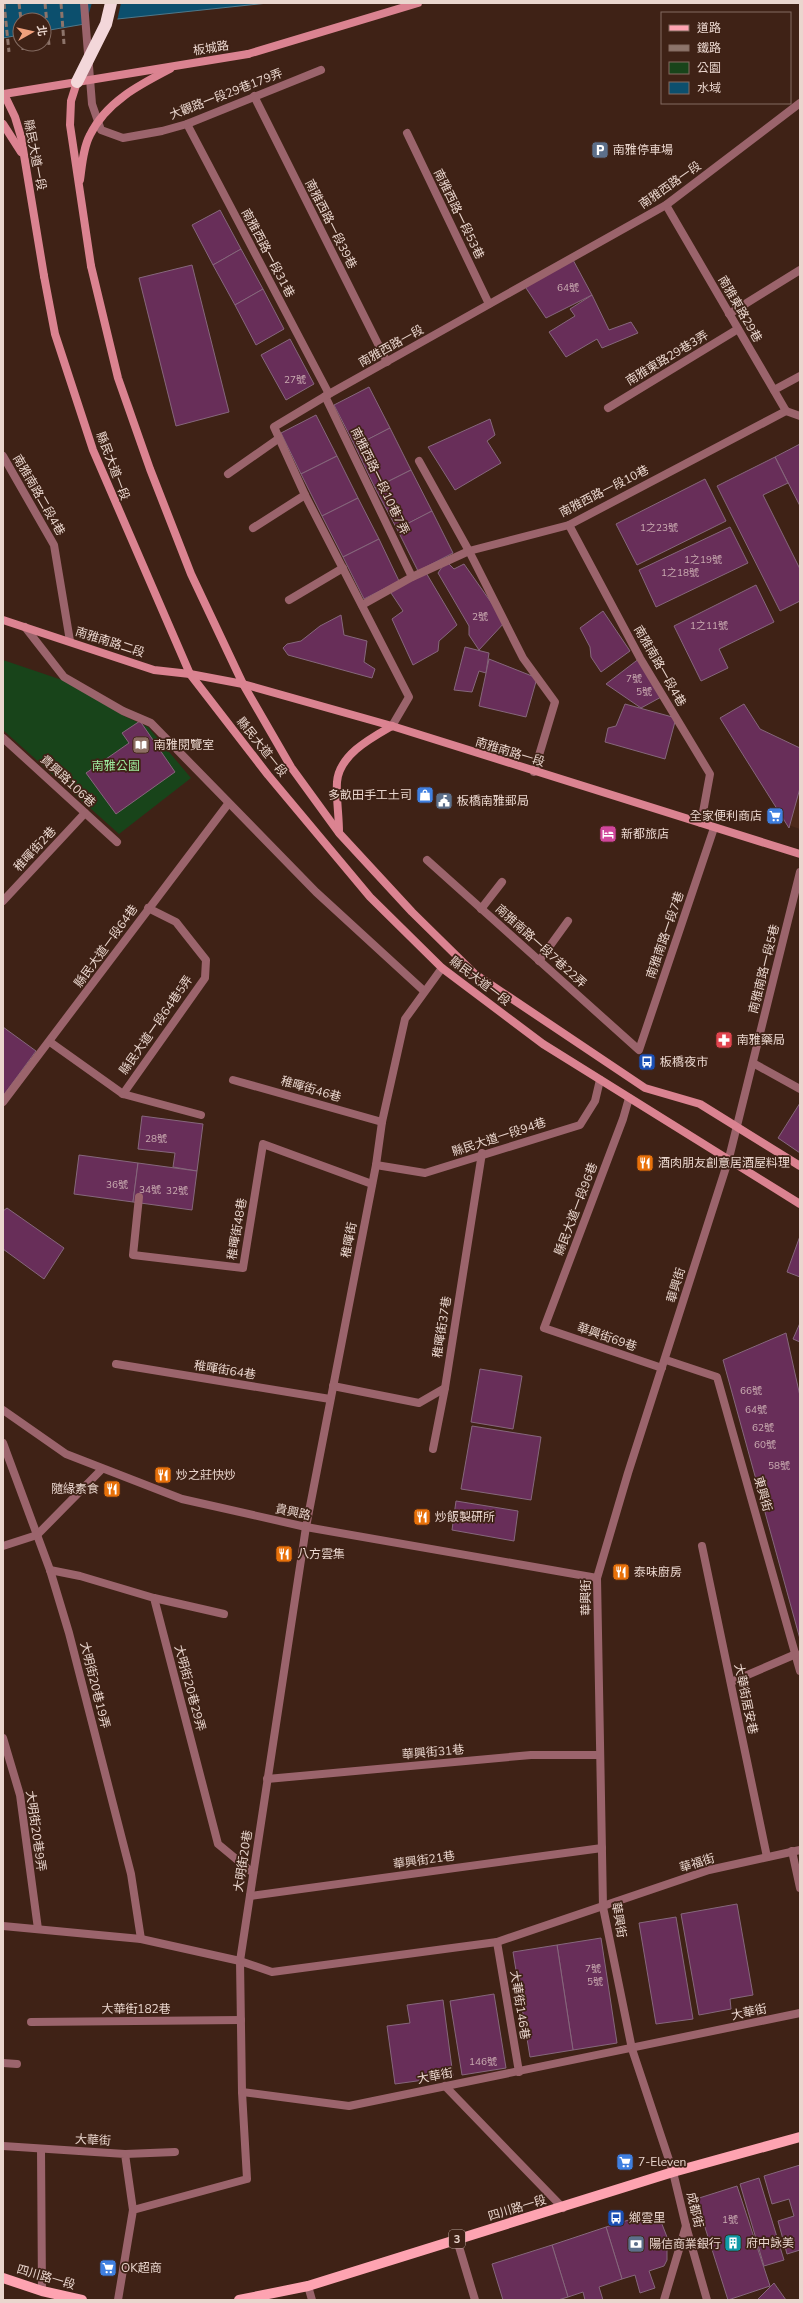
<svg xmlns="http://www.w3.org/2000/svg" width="803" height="2303" viewBox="0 0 803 2303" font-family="'Nunito Sans','Noto Sans TC',sans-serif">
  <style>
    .built { fill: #4d291a }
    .green { fill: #18441a }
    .water { fill: #0c4f6d; stroke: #4f788a }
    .pier { fill: #3f2216 }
    .building { fill: #682e59; stroke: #86677c }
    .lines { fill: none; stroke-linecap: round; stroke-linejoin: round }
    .lane { stroke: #9b646c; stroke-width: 8 }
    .street { stroke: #9b646c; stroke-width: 8 }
    .secondary { stroke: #db8391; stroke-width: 8 }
    .primary { stroke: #fea3b1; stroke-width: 10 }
    .rail { stroke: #8d746a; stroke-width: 3; stroke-dasharray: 6 3; stroke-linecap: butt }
    .secondary-bridge { stroke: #db8391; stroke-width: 8 }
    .highway-bridge { stroke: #f3d7da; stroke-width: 12 }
    .labels { text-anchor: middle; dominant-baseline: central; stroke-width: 3.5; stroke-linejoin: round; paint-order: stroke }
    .number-label { font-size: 10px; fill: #caacb1 }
    .shield { fill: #3f2216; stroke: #b7a097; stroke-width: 1 }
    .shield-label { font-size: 11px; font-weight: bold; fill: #ead6ce }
    .street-label { font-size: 12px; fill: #ead6ce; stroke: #3f2216 }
    .poi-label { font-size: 12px; fill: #ead6ce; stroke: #3f2216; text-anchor: start }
    .park-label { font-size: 12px; fill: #9eeb9e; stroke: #3f2216 }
  </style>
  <rect width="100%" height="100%" fill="#3f2216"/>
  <path class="built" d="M800,787V829L788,825Z"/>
  <path class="green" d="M3,660L68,682L124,716L148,727L191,778L119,834L3,730Z"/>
  <path class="water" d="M3,3H268L108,20L44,31V20H20V35L3,38Z"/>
  <path class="pier" d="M92,3H121L117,21L85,26Z"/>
  <g class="building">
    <path d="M220,210L241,249L213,265L192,225Z"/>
    <path d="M241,249L263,289L235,305L213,265Z"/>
    <path d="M572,258L592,295L546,318L524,285Z"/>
    <path d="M192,265L229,412L176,426L139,278Z"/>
    <path d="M263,289L284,329L256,345L235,305Z"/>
    <path d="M592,295L609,330L631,322L638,333L602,348L597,339L566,357L549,332L575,316L570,309Z"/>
    <path d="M290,339L314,384L286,400L261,355Z"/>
    <path d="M369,387L390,428L355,446L334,405Z"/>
    <path d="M316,415L337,456L301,474L281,433Z"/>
    <path d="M490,419L495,435L487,441L501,463L455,490L428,447Z"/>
    <path d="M390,428L411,470L375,488L355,446Z"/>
    <path d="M800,444V506L775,457Z"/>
    <path d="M337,456L358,498L322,516L301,474Z"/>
    <path d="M775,457L788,483L763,495L800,569V601L780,611L717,486Z"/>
    <path d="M411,470L432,511L397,529L375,488Z"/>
    <path d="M705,479L726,521L637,565L616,524Z"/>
    <path d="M358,498L379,539L343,557L322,516Z"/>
    <path d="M432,511L453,553L418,571L397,529Z"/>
    <path d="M730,527L748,563L656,607L639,570Z"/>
    <path d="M379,539L399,581L364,599L343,557Z"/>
    <path d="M446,561L454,569L464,564L505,622L479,650L469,635V626L438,573Z"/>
    <path d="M425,571L457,625L439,641L438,651L413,665L392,619L403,611L389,590Z"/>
    <path d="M756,585L774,622L719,649L728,668L701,681L674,626Z"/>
    <path d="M603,611L630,651L601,672L591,657L590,647L580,628Z"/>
    <path d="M341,615L344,635L367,641L364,662L375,669L372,678L288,655L283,648L287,644L301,641L320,626Z"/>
    <path d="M465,647L489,653L486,673L479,671L472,692L454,690Z"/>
    <path d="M640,658L663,696L641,708L606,684Z"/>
    <path d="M489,659L537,678L526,717L479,706Z"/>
    <path d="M625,704L676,718L665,759L605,742L608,728L616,726Z"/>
    <path d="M744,704L760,729L800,748V788L789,828L720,718Z"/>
    <path d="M140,721L175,772L116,814L86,773L129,743L122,733Z"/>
    <path d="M3,1027L36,1051L3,1096Z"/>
    <path d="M800,1103V1153L778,1138Z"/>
    <path d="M142,1116L203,1124L197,1171L173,1167L175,1153L138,1149Z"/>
    <path d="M79,1155L138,1163L133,1202L74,1194Z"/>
    <path d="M138,1163L197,1171L192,1210L133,1202Z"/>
    <path d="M7,1208L64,1248L44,1279L3,1249V1211Z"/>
    <path d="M800,1236V1277L787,1272Z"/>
    <path d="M800,1323V1342L793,1339Z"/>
    <path d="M786,1333L800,1396V1639L723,1360Z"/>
    <path d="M480,1369L522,1376L513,1429L471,1422Z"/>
    <path d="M472,1426L541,1437L531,1500L461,1489Z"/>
    <path d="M456,1501L518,1511L514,1541L452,1530Z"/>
    <path d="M737,1904L753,1995L730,1999L731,2009L699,2015L681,1914Z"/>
    <path d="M676,1917L693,2019L656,2024L639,1923Z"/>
    <path d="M601,1938L617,2043L573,2050L557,1945Z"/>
    <path d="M557,1945L573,2050L530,2057L513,1952Z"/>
    <path d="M494,1994L506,2068L462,2075L450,2001Z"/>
    <path d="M443,2000L453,2076L395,2084L387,2026L410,2023L407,2005Z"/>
    <path d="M800,2165V2250L787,2254L778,2221L794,2216L789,2199L772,2204L764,2176Z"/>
    <path d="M759,2178L784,2260L764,2266L740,2184Z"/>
    <path d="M737,2186L770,2286L728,2300L696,2199Z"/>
    <path d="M648,2214L660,2219L667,2237V2260L664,2266L649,2271L655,2288L640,2293L635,2275L622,2279L606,2227Z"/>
    <path d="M606,2227L622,2279L599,2287L603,2300H585L583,2292L568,2297L552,2245Z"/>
    <path d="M552,2245L568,2297L558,2300H503L492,2264Z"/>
    <path d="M774,2283L786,2300H757Z"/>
  </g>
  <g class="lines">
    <g class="lane">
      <path d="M84,3L92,104L101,130L123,138L162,131L187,124L321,70"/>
      <path d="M254,96L387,362"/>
      <path d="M187,124L329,394"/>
      <path d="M407,133L489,304"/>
      <path d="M666,205L786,411L800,416"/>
      <path d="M729,314L800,270"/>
      <path d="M774,390L800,376"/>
      <path d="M325,396L412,577"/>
      <path d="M608,408L738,329"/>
      <path d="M3,456L54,545L70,641"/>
      <path d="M419,461L469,551L523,658L555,702L534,772"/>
      <path d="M228,474L278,439"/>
      <path d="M569,525L640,658L710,774L701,823"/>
      <path d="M253,528L305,495"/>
      <path d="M289,600L343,568"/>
      <path d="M362,605L412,577L469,551L569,525L786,411"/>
      <path d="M25,627L64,677L123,711L151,723L316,892L424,991"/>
      <path d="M3,738L117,842"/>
      <path d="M427,860L639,1050L714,828"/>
      <path d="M3,901L85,813"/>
      <path d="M481,909L502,882"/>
      <path d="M539,961L568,921"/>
      <path d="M50,1042L123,1094L205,978L206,960L176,922L148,908"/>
      <path d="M753,1063L800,1089"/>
      <path d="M233,1080L382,1122"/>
      <path d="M123,1094L201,1115"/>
      <path d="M629,1098L623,1119L544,1328L662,1368"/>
      <path d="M3,1102L228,804"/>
      <path d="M376,1165L425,1173L580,1125L595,1101L600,1080"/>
      <path d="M139,1197L133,1255L243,1268L263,1144L372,1184"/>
      <path d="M116,1364L330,1399"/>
      <path d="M333,1386L419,1403L445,1388L482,1153"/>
      <path d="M433,1449L445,1388"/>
      <path d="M306,1527L376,1165L382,1122L405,1019L442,968"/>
      <path d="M702,1546L767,1857"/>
      <path d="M50,1570L80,1576L154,1598L218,1844L253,1873"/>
      <path d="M154,1598L224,1614"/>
      <path d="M3,1738L20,1795L38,1929"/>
      <path d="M267,1779L531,1755H600"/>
      <path d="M792,1851L800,1888"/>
      <path d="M250,1896L602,1848"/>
      <path d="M497,1942L519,2072"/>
      <path d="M31,2022L241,2020"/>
      <path d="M3,2063L17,2064"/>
      <path d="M445,2086L563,2208"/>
      <path d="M41,2149L42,2291"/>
      <path d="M125,2154L175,2152"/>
      <path d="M457,2240L475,2300"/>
      <path d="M308,2286L312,2300"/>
      <path d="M664,2300L686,2226"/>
    </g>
    <g class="street">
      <path d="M392,726L409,697L305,495L274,427L329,394L666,205L800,103"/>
      <path d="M666,1360L717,1377L800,1671"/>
      <path d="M3,1410L66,1454L182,1499L306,1527L597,1578"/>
      <path d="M3,1443L50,1570L69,1633L131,1874L141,1939"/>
      <path d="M3,1546L37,1535L102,1469"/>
      <path d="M731,1682L796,1654"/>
      <path d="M800,1850L709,1870L497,1942L272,1972L240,1961L242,2092L349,2106L800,2013"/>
      <path d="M3,1926L141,1939L240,1961L306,1527"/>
      <path d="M3,2146L125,2154L133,2210"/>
      <path d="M118,2300L133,2210L247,2179L242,2092"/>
      <path d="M707,2300L686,2226L673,2172L632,2049L603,1907L597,1578L628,1473L729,1158L800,872"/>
    </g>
    <g class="secondary">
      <path d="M248,54L418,3"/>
      <path d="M91,266L118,378L150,469L191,574L243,684L291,767L339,833L412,912L475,974L645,1088L700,1104L800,1166"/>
      <path d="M44,276L55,334L93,450L190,674L268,775L370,897L442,968L543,1044L800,1204"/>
      <path d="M3,620L154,670L190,674L243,684L392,726L800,854"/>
      <path d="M339,832C339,815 336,798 337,782C339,755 371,738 392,726"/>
    </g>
    <g class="primary">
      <path d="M3,2278L42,2291L82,2300"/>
      <path d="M239,2300L308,2286L673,2172L800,2137"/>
    </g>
    <g class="rail">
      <path d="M4,3L9,52"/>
      <path d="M19,3L21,20"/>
      <path d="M45,3L49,45"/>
      <path d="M61,3L64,44"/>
      <path d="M23,44V50"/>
    </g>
    <g class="secondary-bridge">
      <path d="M77,82L71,101L70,125L91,266"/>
      <path d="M3,124L21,152"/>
      <path d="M80,180C82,166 83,148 90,135C106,102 139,85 170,69"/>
      <path d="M44,276L21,137L15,117L4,94L248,54"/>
    </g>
    <path class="highway-bridge" d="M77,82L106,24L111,3"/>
  </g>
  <defs>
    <symbol id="parking-square" viewBox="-11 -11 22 22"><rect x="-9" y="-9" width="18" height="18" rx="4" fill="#5c6f8a" stroke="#3f2216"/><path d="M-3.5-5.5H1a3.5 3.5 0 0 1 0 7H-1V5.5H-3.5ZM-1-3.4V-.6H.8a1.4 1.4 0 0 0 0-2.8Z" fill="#fff"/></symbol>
    <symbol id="library-square" viewBox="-11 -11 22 22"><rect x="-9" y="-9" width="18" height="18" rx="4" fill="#8d6e63" stroke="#3f2216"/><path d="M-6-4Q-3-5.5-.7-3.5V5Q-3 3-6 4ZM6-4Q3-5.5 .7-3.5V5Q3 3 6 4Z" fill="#fff"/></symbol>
    <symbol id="shop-square" viewBox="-11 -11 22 22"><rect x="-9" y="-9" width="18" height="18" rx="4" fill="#3f7fe0" stroke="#3f2216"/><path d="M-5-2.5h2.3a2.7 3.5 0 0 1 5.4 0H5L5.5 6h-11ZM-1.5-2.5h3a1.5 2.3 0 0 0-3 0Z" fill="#fff"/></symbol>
    <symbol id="civic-square" viewBox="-11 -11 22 22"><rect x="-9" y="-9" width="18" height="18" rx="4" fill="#5c6f8a" stroke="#3f2216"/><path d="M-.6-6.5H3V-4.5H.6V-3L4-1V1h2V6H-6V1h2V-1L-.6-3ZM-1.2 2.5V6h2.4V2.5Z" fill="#fff"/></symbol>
    <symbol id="supermarket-square" viewBox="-11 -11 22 22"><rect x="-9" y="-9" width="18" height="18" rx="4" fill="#3f7fe0" stroke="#3f2216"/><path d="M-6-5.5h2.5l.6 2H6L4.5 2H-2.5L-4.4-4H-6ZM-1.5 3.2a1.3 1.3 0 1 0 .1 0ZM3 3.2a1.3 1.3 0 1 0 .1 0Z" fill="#fff"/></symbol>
    <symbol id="hotel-square" viewBox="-11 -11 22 22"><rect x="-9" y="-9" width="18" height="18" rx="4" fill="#d1479c" stroke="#3f2216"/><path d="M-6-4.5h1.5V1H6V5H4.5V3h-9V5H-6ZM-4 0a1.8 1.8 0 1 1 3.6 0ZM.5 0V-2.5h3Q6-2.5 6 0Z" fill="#fff"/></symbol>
    <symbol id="pharmacy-square" viewBox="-11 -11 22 22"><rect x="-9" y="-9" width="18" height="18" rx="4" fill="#e0444e" stroke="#3f2216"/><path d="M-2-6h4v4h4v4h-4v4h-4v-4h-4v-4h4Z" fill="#fff"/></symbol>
    <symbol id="bus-square" viewBox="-11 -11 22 22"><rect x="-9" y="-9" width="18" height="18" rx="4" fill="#1a4fb4" stroke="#3f2216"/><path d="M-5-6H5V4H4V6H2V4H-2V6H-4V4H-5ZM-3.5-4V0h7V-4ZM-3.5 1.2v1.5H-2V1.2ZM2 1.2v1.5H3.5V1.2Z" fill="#fff"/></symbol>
    <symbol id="restaurant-square" viewBox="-11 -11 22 22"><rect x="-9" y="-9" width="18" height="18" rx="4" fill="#e8710a" stroke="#3f2216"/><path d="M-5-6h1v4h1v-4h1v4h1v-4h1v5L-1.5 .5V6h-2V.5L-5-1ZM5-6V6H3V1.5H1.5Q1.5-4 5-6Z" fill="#fff"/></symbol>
    <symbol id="building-square" viewBox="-11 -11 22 22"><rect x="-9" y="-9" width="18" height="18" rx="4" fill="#0f9aa8" stroke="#3f2216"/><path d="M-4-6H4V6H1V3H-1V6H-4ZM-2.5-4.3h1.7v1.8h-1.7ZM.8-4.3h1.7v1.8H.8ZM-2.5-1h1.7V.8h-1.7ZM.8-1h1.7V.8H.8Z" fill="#fff"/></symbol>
    <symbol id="bank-square" viewBox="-11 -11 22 22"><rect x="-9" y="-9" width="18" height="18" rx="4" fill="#5c6f8a" stroke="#3f2216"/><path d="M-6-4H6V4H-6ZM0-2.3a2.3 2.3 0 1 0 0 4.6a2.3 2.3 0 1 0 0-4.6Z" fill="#fff"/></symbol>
  </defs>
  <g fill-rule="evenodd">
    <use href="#parking-square" x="590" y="140" width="20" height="20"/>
    <use href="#library-square" x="131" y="735" width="20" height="20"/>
    <use href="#shop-square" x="415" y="785" width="20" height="20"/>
    <use href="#civic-square" x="434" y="791" width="20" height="20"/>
    <use href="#supermarket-square" x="765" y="806" width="20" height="20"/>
    <use href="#hotel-square" x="598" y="824" width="20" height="20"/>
    <use href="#pharmacy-square" x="714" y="1030" width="20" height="20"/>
    <use href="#bus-square" x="637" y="1052" width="20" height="20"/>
    <use href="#restaurant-square" x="635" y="1153" width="20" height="20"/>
    <use href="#restaurant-square" x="153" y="1465" width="20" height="20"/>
    <use href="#restaurant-square" x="102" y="1479" width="20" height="20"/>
    <use href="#restaurant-square" x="412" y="1507" width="20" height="20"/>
    <use href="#restaurant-square" x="274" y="1544" width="20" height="20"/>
    <use href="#restaurant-square" x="611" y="1562" width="20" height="20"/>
    <use href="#supermarket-square" x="615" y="2152" width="20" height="20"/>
    <use href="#bus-square" x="606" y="2208" width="20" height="20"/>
    <use href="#building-square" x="723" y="2233" width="20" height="20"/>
    <use href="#bank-square" x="626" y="2234" width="20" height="20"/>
    <use href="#supermarket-square" x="98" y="2258" width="20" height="20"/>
  </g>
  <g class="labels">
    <g class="number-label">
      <text x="568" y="288">64號</text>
      <text x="295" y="380">27號</text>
      <text x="659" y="528">1之23號</text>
      <text x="703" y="560">1之19號</text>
      <text x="680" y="573">1之18號</text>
      <text x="480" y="617">2號</text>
      <text x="709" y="626">1之11號</text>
      <text x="634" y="679">7號</text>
      <text x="644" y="692">5號</text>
      <text x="156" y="1139">28號</text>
      <text x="117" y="1185">36號</text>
      <text x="150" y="1190">34號</text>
      <text x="177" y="1191">32號</text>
      <text x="751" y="1391">66號</text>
      <text x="756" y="1410">64號</text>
      <text x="763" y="1428">62號</text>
      <text x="765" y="1445">60號</text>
      <text x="779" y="1466">58號</text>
      <text x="593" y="1969">7號</text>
      <text x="595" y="1982">5號</text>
      <text x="483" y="2062">146號</text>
      <text x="730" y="2220">1號</text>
    </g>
    <rect class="shield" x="449" y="2230" width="16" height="18" rx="3"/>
    <g class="shield-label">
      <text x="457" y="2239">3</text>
    </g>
    <g class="street-label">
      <text transform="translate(211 48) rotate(-9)">板城路</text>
      <text transform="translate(226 94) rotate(-21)">大觀路一段29巷179弄</text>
      <text transform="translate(35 155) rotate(79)">縣民大道一段</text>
      <text transform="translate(670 185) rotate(-35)">南雅西路一段</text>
      <text transform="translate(459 214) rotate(64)">南雅西路一段53巷</text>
      <text transform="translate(331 224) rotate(63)">南雅西路一段39巷</text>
      <text transform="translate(268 253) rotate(62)">南雅西路一段31巷</text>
      <text transform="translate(740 309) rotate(60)">南雅東路29巷</text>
      <text transform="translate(391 346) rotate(-29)">南雅西路一段</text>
      <text transform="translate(667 358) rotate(-31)">南雅東路29巷3弄</text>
      <text transform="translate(113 466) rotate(69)">縣民大道一段</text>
      <text transform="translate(380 481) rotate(64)">南雅西路一段10巷7弄</text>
      <text transform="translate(604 491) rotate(-27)">南雅西路一段10巷</text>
      <text transform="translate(39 495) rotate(60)">南雅南路二段4巷</text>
      <text transform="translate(110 642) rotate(18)">南雅南路二段</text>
      <text transform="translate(660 666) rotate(60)">南雅南路一段4巷</text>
      <text transform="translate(262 747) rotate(51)">縣民大道一段</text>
      <text transform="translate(510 752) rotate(17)">南雅南路一段</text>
      <text transform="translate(68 781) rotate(43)">貴興路106巷</text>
      <text transform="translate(35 849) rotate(-47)">稚暉街2巷</text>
      <text transform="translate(665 935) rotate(-71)">南雅南路一段7巷</text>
      <text transform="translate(106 946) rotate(-54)">縣民大道一段64巷</text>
      <text transform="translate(541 946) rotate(42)">南雅南路一段7巷22弄</text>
      <text transform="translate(764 969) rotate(-76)">南雅南路一段5巷</text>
      <text transform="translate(480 981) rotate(37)">縣民大道一段</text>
      <text transform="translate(156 1025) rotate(-55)">縣民大道一段64巷5弄</text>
      <text transform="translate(311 1089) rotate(16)">稚暉街46巷</text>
      <text transform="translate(499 1137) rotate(-18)">縣民大道一段94巷</text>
      <text transform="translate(576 1209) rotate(-69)">縣民大道一段96巷</text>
      <text transform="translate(237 1229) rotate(-80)">稚暉街48巷</text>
      <text transform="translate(349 1240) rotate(-79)">稚暉街</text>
      <text transform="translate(676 1285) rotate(-73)">華興街</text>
      <text transform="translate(442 1327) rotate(-81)">稚暉街37巷</text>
      <text transform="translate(607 1337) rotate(19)">華興街69巷</text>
      <text transform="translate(225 1370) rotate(9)">稚暉街64巷</text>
      <text transform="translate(763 1494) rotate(74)">東興街</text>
      <text transform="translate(293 1512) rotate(12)">貴興路</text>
      <text transform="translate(586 1598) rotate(-90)">華興街</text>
      <text transform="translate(95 1685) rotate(76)">大明街20巷19弄</text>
      <text transform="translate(190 1688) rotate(75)">大明街20巷29弄</text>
      <text transform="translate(746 1699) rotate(78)">大華街居安巷</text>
      <text transform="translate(433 1752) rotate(-5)">華興街31巷</text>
      <text transform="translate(36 1831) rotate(82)">大明街20巷9弄</text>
      <text transform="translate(424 1860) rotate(-8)">華興街21巷</text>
      <text transform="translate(243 1861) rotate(-81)">大明街20巷</text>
      <text transform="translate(697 1863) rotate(-17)">華福街</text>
      <text transform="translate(619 1920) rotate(80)">華興街</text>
      <text transform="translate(520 2005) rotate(81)">大華街146巷</text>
      <text x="136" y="2009">大華街182巷</text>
      <text transform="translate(749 2012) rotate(-12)">大華街</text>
      <text transform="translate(435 2076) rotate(-11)">大華街</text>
      <text transform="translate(93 2140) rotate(3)">大華街</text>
      <text transform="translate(517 2208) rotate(-17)">四川路一段</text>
      <text transform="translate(695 2210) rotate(77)">成都街</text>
      <text transform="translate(46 2277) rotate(16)">四川路一段</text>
    </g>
    <g class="poi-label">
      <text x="613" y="150">南雅停車場</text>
      <text x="154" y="745">南雅閱覽室</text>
      <text x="412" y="795" text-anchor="end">多畝田手工土司</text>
      <text x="457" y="801">板橋南雅郵局</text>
      <text x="762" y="816" text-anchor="end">全家便利商店</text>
      <text x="621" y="834">新都旅店</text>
      <text x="737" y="1040">南雅藥局</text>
      <text x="660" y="1062">板橋夜市</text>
      <text x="658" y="1163">酒肉朋友創意居酒屋料理</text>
      <text x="176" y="1475">炒之莊快炒</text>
      <text x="99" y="1489" text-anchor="end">隨緣素食</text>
      <text x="435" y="1517">炒飯製研所</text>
      <text x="297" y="1554">八方雲集</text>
      <text x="634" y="1572">泰味廚房</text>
      <text x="638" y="2162">7-Eleven</text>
      <text x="629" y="2218">鄉雲里</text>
      <text x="746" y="2243">府中詠美</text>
      <text x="649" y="2244">陽信商業銀行</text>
      <text x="121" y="2268">OK超商</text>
    </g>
    <g class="park-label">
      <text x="116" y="766">南雅公園</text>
    </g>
  </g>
  <rect width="803" height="2303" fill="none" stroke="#ead6ce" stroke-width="8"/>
  <rect x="661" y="12" width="130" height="92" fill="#3f2216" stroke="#836a60"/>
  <rect x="669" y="25" width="20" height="6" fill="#fea3b1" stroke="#836a60"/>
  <text x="697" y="32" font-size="12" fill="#ead6ce">道路</text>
  <rect x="669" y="45" width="20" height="6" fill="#8d746a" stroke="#836a60"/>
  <text x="697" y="52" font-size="12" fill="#ead6ce">鐵路</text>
  <rect x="669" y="62" width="20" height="12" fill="#18441a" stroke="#836a60"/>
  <text x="697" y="72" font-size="12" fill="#ead6ce">公園</text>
  <rect x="669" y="82" width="20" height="12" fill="#0c4f6d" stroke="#836a60"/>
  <text x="697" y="92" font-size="12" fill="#ead6ce">水域</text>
  <g transform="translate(32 32) rotate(82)"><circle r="19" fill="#3f2216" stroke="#836a60"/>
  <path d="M0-3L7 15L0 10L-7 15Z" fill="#f1a17d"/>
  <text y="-6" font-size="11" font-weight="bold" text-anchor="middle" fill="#ead6ce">北</text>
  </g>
</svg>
